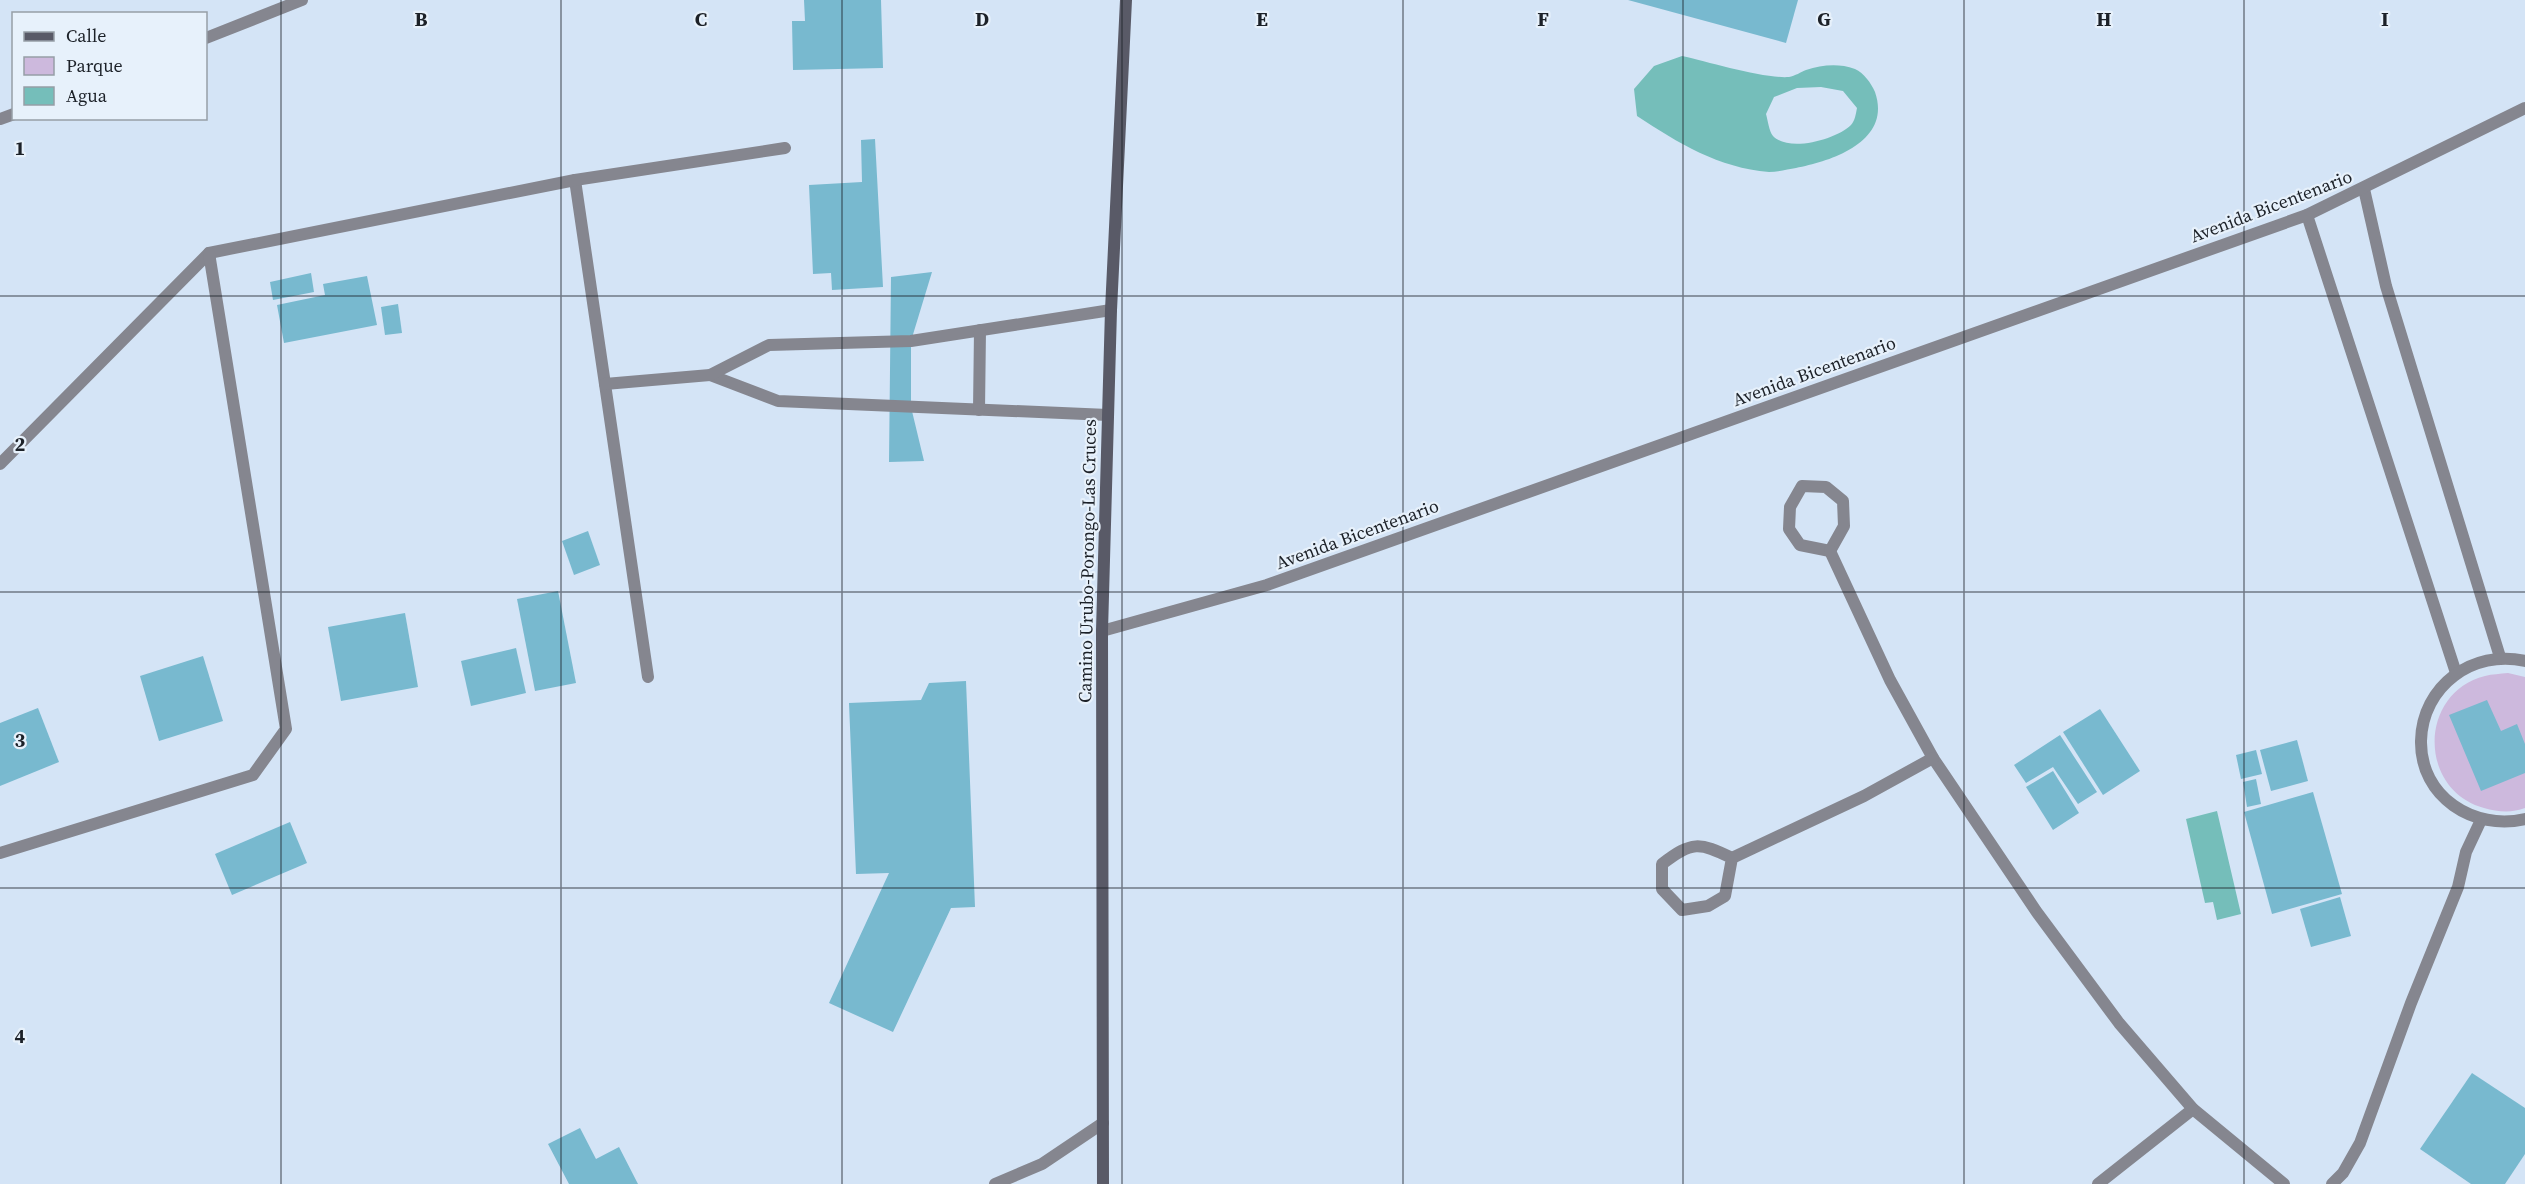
<svg xmlns="http://www.w3.org/2000/svg" width="2525" height="1184" viewBox="0 0 2525 1184" font-family="'Source Serif 4',serif">
  <style>
    .green { fill: #cdb9dd }
    .water { fill: #75beba; fill-rule: evenodd }
    .building { fill: #78b9cf }
    .lines { fill: none; stroke-linecap: round; stroke-linejoin: round }
    .service { stroke: #85868f; stroke-width: 12 }
    .minor { stroke: #85868f; stroke-width: 12 }
    .tertiary { stroke: #85868f; stroke-width: 12 }
    .secondary { stroke: #595a67; stroke-width: 12 }
    .grid { fill: none; stroke: #1c2128; stroke-width: 1.5; stroke-opacity: 0.55 }
    .labels { text-anchor: middle; dominant-baseline: central; stroke-width: 4.5; stroke-linejoin: round; paint-order: stroke }
    .street-label { font-size: 18px; fill: #1c2128; stroke: #e7f1fb }
    .grid-label { font-size: 20px; text-anchor: middle; font-weight: bold; fill: #1c2128; stroke: #e7f1fb; stroke-width: 4.5; stroke-linejoin: round; paint-order: stroke }
  </style>
  <rect width="100%" height="100%" fill="#d4e4f6"/>
  <path class="green" d="M2508,673L2525,677V808C2512,813 2498,812 2484,808C2418,790 2418,693 2485,676C2492,674 2500,674 2508,673Z"/>
  <g class="water">
    <path d="M1682,56C1709,62 1765,79 1789,77C1795,76 1801,72 1806,70C1822,65 1838,63 1855,69C1864,73 1871,83 1875,92C1892,141 1833,161 1796,168C1788,169 1778,172 1769,172C1719,168 1678,143 1637,116L1634,89L1654,66ZM1821,87L1843,91L1857,108C1856,113 1855,121 1851,125C1837,139 1789,153 1773,136C1769,131 1768,121 1766,114L1774,97L1797,88Z"/>
    <path d="M2217,811L2241,914L2217,920L2213,902L2205,903L2186,819Z"/>
  </g>
  <g class="building">
    <path d="M804,0H881L883,68L793,70L792,21H805Z"/>
    <path d="M1628,0H1798L1786,43Z"/>
    <path d="M875,139L883,287L832,290L831,273L813,274L809,185L862,182L861,140Z"/>
    <path d="M932,272L911,341V407L924,461L889,462L891,277Z"/>
    <path d="M311,273L314,292L273,300L270,282Z"/>
    <path d="M367,276L377,325L284,343L277,305L325,295L323,284Z"/>
    <path d="M398,304L402,333L385,335L381,307Z"/>
    <path d="M588,531L600,565L574,575L562,541Z"/>
    <path d="M558,591L576,683L535,691L517,599Z"/>
    <path d="M405,613L418,687L341,701L328,627Z"/>
    <path d="M516,648L526,693L471,706L461,661Z"/>
    <path d="M203,656L223,721L159,741L140,676Z"/>
    <path d="M966,681L975,907L951,908L893,1032L829,1003L889,873L856,874L849,703L921,700L929,683Z"/>
    <path d="M2487,700L2501,731L2517,724L2525,744V773L2481,791L2449,715Z"/>
    <path d="M38,708L59,762L0,786V723Z"/>
    <path d="M2100,709L2140,771L2103,795L2063,732Z"/>
    <path d="M2060,735L2097,792L2078,804L2053,767L2026,783L2014,765Z"/>
    <path d="M2297,740L2308,781L2271,791L2260,750Z"/>
    <path d="M2256,750L2262,774L2241,779L2236,755Z"/>
    <path d="M2053,771L2079,813L2053,830L2026,787Z"/>
    <path d="M2256,779L2261,804L2247,807L2243,782Z"/>
    <path d="M2313,792L2342,894L2272,914L2244,812Z"/>
    <path d="M290,822L307,863L232,895L215,854Z"/>
    <path d="M2340,897L2351,936L2311,947L2300,909Z"/>
    <path d="M2472,1073L2525,1108V1154L2505,1184H2471L2420,1149Z"/>
    <path d="M580,1128L596,1159L619,1147L638,1184H569L548,1144Z"/>
  </g>
  <g class="lines">
    <g class="service">
      <path d="M206,38L302,0"/>
      <path d="M0,119L14,114"/>
    </g>
    <g class="minor">
      <path d="M575,180L648,677"/>
      <path d="M2364,189L2386,286L2500,657"/>
      <path d="M2307,215L2456,673"/>
      <path d="M710,375L778,401L1108,415"/>
      <path d="M605,384L710,375L769,345L911,341L1111,310"/>
      <path d="M979,410L980,330"/>
      <path d="M0,464L209,253L575,180L785,148"/>
      <path d="M1802,486L1826,487L1843,501L1844,526L1830,551L1800,545L1789,529L1790,507Z"/>
      <path d="M1830,551L1890,680L1933,758L2036,911L2119,1023L2193,1109L2284,1184"/>
      <path d="M2525,661C2473,649 2422,686 2421,741C2420,797 2474,831 2525,819"/>
      <path d="M0,853L253,775L286,729L209,253"/>
      <path d="M1732,858L1725,896L1708,906L1682,910L1662,889V864C1692,841 1699,842 1732,858L1864,796L1933,758"/>
      <path d="M2098,1184L2193,1109"/>
      <path d="M2332,1184L2343,1173L2360,1143L2411,1003L2458,887L2466,852L2481,820"/>
    </g>
    <g class="tertiary">
      <path d="M1102,631L1267,585L2307,215L2525,108"/>
      <path d="M995,1184L1042,1164L1103,1123"/>
    </g>
    <path class="secondary" d="M1103,1184L1102,631L1111,310L1126,0"/>
  </g>
  <path class="grid" d="M281,0V1184M561,0V1184M842,0V1184M1122,0V1184M1403,0V1184M1683,0V1184M1964,0V1184M2244,0V1184M0,296H2525M0,592H2525M0,888H2525"/>
  <g class="labels">
    <g class="street-label">
      <text transform="translate(2271 206) rotate(-21)">Avenida Bicentenario</text>
      <text transform="translate(1814 371) rotate(-20)">Avenida Bicentenario</text>
      <text transform="translate(1357 534) rotate(-20)">Avenida Bicentenario</text>
      <text transform="translate(1087 561) rotate(-89)">Camino Urubo-Porongo-Las Cruces</text>
    </g>
  </g>
  <g class="grid-label">
    <text x="421" y="26">B</text>
    <text x="701" y="26">C</text>
    <text x="982" y="26">D</text>
    <text x="1262" y="26">E</text>
    <text x="1543" y="26">F</text>
    <text x="1824" y="26">G</text>
    <text x="2104" y="26">H</text>
    <text x="2385" y="26">I</text>
    <text x="20" y="155">1</text>
    <text x="20" y="451">2</text>
    <text x="20" y="747">3</text>
    <text x="20" y="1043">4</text>
  </g>
  <rect x="12" y="12" width="195" height="108" fill="#e7f1fb" stroke="#969ea7" stroke-width="1.5"/>
  <rect x="24" y="32" width="30" height="9" fill="#595a67" stroke="#969ea7" stroke-width="1.5"/>
  <text x="66" y="42" font-size="18" fill="#1c2128">Calle</text>
  <rect x="24" y="57" width="30" height="18" fill="#cdb9dd" stroke="#969ea7" stroke-width="1.5"/>
  <text x="66" y="72" font-size="18" fill="#1c2128">Parque</text>
  <rect x="24" y="87" width="30" height="18" fill="#75beba" stroke="#969ea7" stroke-width="1.5"/>
  <text x="66" y="102" font-size="18" fill="#1c2128">Agua</text>
</svg>
